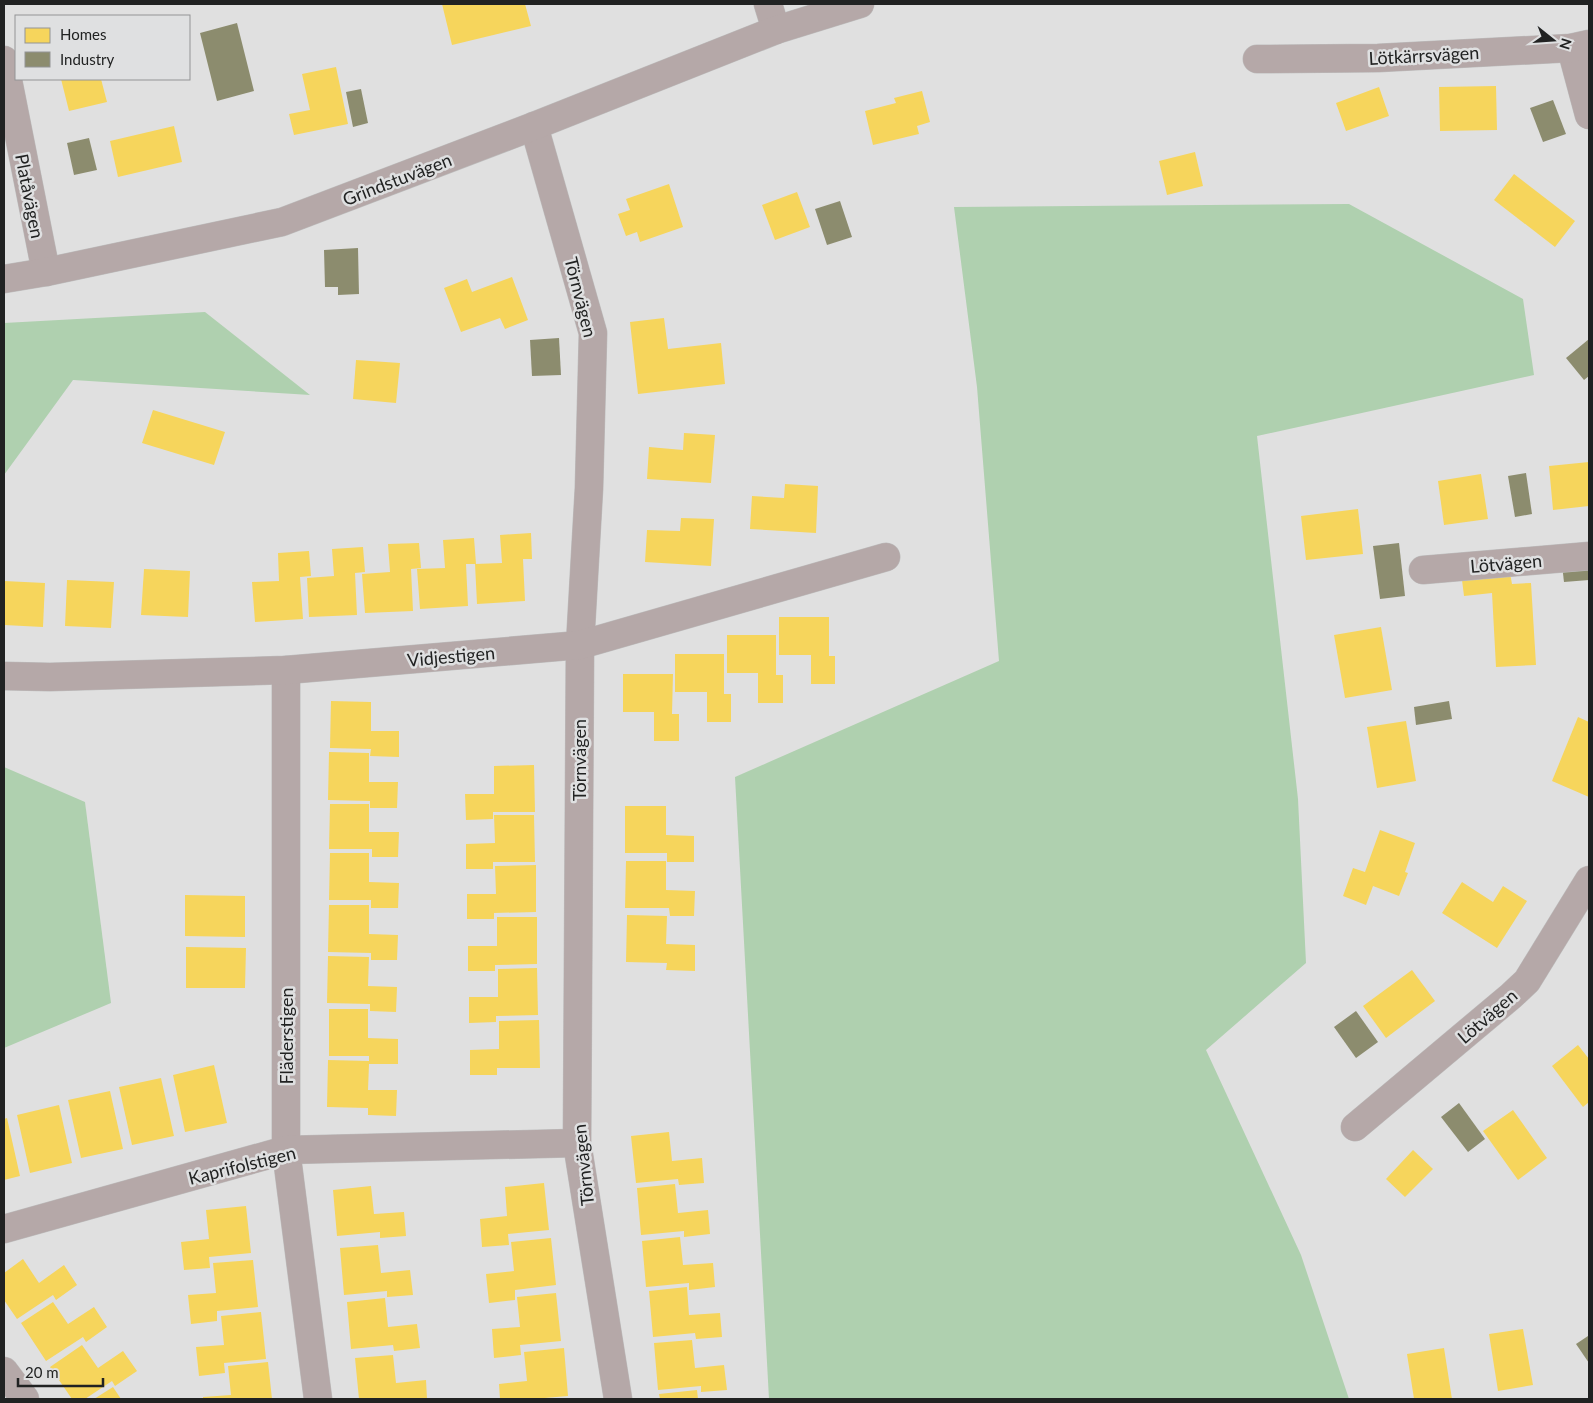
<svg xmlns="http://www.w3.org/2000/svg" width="1593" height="1403" viewBox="0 0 1593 1403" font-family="Lato,sans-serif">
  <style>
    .green { fill: #afd0af }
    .homes { fill: #f6d55c }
    .industry { fill: #8c8c6e }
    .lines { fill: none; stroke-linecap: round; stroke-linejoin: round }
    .minor-casing { stroke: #bebebe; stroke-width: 29 }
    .minor { stroke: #b5a8a8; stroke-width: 28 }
    .labels { text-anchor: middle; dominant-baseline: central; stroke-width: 5; stroke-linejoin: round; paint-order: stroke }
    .street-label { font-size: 18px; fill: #212222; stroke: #dfe0e1 }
  </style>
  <rect width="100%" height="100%" fill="#e0e0e0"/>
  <g class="green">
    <path d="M1349,204L1523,299L1534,375L1257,436L1298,799L1306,963L1206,1050L1301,1255L1349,1399H769L735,777L999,661L977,387L954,207Z"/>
    <path d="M205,312L310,395L73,380L4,475V323Z"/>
    <path d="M4,767L85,802L111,1003L4,1048Z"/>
  </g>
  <g class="homes">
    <path d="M442,4H525L531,26L452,45Z"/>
    <path d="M336,67L348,124L294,135L289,114L310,110L302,74Z"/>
    <path d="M61,79H101L107,102L69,111Z"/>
    <path d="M1496,86L1497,130L1440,131L1439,87Z"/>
    <path d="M1379,87L1389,116L1346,131L1336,103Z"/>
    <path d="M922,91L930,122L917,126L919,134L873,145L865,111L896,103L894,98Z"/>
    <path d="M174,126L182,162L118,177L110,141Z"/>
    <path d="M1195,152L1203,186L1167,195L1159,161Z"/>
    <path d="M1514,174L1575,221L1555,247L1494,200Z"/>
    <path d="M669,184L683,227L640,242L637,232L626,236L618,214L630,210L626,199Z"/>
    <path d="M797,192L810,227L775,240L762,205Z"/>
    <path d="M512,277L528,320L505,329L500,318L461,332L444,288L467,279L472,292Z"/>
    <path d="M664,318L668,349L721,343L725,384L638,394L630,322Z"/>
    <path d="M356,360L400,363L396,403L353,399Z"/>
    <path d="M153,410L225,432L214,465L142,443Z"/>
    <path d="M684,433L715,435L711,483L647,479L649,447L683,450Z"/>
    <path d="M1589,462V506L1553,510L1549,466Z"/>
    <path d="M1481,474L1488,519L1444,525L1438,481Z"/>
    <path d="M785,484L818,486L816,533L750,529L752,496L784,498Z"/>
    <path d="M1358,509L1363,554L1306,560L1301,516Z"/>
    <path d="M681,518L714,519L711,566L645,562L647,530L680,531Z"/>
    <path d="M531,533L532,559H523L525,601L477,604L475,564L502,563L500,535Z"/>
    <path d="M474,538L476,564H466L468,606L420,609L417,569L445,568L443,540Z"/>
    <path d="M419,543L421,568L411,569L413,611L365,613L362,574L390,572L388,544Z"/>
    <path d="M363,547L365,572L355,573L357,615L309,617L307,578L334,576L332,549Z"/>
    <path d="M309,551L311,576L300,577L303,619L255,622L252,582L279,581L278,553Z"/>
    <path d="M144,569L190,571L188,617L141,615Z"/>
    <path d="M1510,573L1512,584L1531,583L1536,665L1496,667L1492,593L1464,596L1462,580Z"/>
    <path d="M67,580L114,582L111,628L65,626Z"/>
    <path d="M4,581L45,583L43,627L4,625Z"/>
    <path d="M779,617H829V656H835V684H811V655H779Z"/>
    <path d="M1381,627L1392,690L1345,698L1334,635Z"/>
    <path d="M727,635H776V675H783V703H758V673H727Z"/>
    <path d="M675,654H724V694H731V722H707V692H675Z"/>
    <path d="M623,674H673L672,714H679V741H654V712H623Z"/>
    <path d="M331,701L371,702V731H399V757L370,756L371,749L330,748Z"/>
    <path d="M1578,717L1589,722V797L1552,781Z"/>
    <path d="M1406,721L1416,781L1377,788L1367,727Z"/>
    <path d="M329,752L369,753V782H398L397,808H370V801L328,800Z"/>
    <path d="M534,765L535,812H493V819L466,820L465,794H494V766Z"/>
    <path d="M330,804H369V832H399L398,857H372V849H329Z"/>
    <path d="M625,806H666V835L694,836V862H667V853H625Z"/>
    <path d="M494,815H534L535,862H493V869H466V844L495,843Z"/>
    <path d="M1380,830L1415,843L1405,872L1408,873L1399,896L1373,886L1366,905L1343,896L1353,868L1365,872Z"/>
    <path d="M330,853H369V882L399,883L398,908H371V900H329Z"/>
    <path d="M626,861H666V890L695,891L694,916H670L669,908H625Z"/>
    <path d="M536,865V912L494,913V919H467V894H496L495,866Z"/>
    <path d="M1462,882L1493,902L1503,886L1527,901L1497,948L1442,913Z"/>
    <path d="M185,895L245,896V937L185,936Z"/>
    <path d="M329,905H369V934L398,935L397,960H371V953L328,952Z"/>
    <path d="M627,915L667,916L666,944L695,945V971L666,970L667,963L626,962Z"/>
    <path d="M497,917H537V964L495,965V971H468V946H497Z"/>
    <path d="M186,947L246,948L245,988H186Z"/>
    <path d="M328,956L369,957L368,986L397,987L396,1012L370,1011V1004L327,1003Z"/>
    <path d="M537,968L538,1015L496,1016V1022L469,1023V997H498V969Z"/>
    <path d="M1412,970L1435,1001L1386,1038L1363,1006Z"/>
    <path d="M329,1009H368V1038L398,1039V1064H369L368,1090H397L396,1116L368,1115V1108L327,1107L328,1060L369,1061V1056H329Z"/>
    <path d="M539,1020L540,1068H497V1075H470V1050L499,1049V1021Z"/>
    <path d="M1578,1045L1589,1059V1102L1583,1107L1552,1066Z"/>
    <path d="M214,1065L227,1123L185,1132L173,1075Z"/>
    <path d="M161,1078L174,1136L132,1145L119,1087Z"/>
    <path d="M110,1091L123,1149L81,1158L68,1100Z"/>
    <path d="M59,1105L72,1163L30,1173L17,1115Z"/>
    <path d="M1513,1110L1547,1158L1518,1180L1483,1131Z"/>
    <path d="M7,1118L20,1176L4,1180V1119Z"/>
    <path d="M669,1132L672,1161L702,1158L704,1183L679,1185L678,1179L636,1183L631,1136Z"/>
    <path d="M1413,1150L1433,1169L1405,1197L1386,1179Z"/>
    <path d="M544,1183L549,1230L508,1234L509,1245L482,1247L480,1219L507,1216L505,1187Z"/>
    <path d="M675,1184L678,1213L708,1210L710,1234L684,1237V1231L641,1235L637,1188Z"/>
    <path d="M371,1186L374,1214L404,1212L406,1236L380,1238V1232L337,1236L333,1190Z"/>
    <path d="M246,1206L251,1253L209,1257L210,1268L184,1270L181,1242L209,1239L206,1210Z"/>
    <path d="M680,1237L683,1265L713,1263L715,1287L689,1290V1283L646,1287L642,1241Z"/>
    <path d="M551,1238L556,1285L515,1290V1300L489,1303L486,1274L514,1271L511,1242Z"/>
    <path d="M378,1245L381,1273L410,1270L413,1295L387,1297V1291L344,1295L340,1248Z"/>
    <path d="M23,1259L39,1283L64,1265L77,1285L56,1300L53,1295L17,1319L4,1300V1273Z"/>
    <path d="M253,1260L258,1307L217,1311V1321L191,1324L188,1295L216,1293L213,1263Z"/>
    <path d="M687,1287L689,1315L720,1313L722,1337L696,1339L695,1333L653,1337L649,1291Z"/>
    <path d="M556,1293L561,1341L520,1345L521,1355L494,1358L492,1329L520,1327L517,1297Z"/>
    <path d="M385,1298L388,1327L417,1324L420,1348L394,1351L393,1345L351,1349L347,1302Z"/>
    <path d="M53,1302L68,1324L94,1307L107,1327L86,1342L83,1337L46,1361L21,1323Z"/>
    <path d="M261,1312L266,1359L224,1363L225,1373L199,1376L196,1347L224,1345L221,1316Z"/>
    <path d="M1523,1329L1533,1385L1498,1391L1489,1334Z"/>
    <path d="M692,1340L695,1368L724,1365L727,1390L701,1392V1386L658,1390L654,1343Z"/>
    <path d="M82,1345L98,1368L123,1351L137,1371L115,1386L112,1381L85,1399H72L50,1367Z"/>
    <path d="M564,1348L568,1396L533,1399H500L499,1384L527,1381L524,1352Z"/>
    <path d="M1444,1348L1452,1399H1414L1407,1354Z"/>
    <path d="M393,1355L396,1383L426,1380L427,1399H359L355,1358Z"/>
    <path d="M268,1362L272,1399H203V1397L231,1395L228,1366Z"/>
    <path d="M113,1387L121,1399H94Z"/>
    <path d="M697,1390L698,1399H660L659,1394Z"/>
  </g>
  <g class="industry">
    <path d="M237,23L254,91L217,101L200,33Z"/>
    <path d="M361,89L368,123L353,127L346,92Z"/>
    <path d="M1553,100L1566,134L1543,142L1530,108Z"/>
    <path d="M89,138L97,170L74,175L67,143Z"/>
    <path d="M840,201L852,237L827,245L815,209Z"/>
    <path d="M358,248L359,294L338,295V287H325L324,250Z"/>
    <path d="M559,338L561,375L532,376L530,340Z"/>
    <path d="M1589,339V376L1584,380L1566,358Z"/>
    <path d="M1526,473L1532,514L1515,517L1508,476Z"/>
    <path d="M1399,543L1405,596L1380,599L1373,546Z"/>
    <path d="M1589,562V580L1564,582L1562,565Z"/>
    <path d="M1449,701L1452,719L1416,725L1414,707Z"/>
    <path d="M1356,1011L1378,1042L1356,1058L1334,1027Z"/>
    <path d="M1459,1103L1485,1139L1468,1152L1441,1117Z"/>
    <path d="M1588,1336L1589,1338V1363L1576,1344Z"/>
  </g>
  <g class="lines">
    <defs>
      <g id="minor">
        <path d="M768,4L776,30"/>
        <path d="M1571,48L1589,115"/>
        <path d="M1257,59L1378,58L1571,48L1589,44"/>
        <path d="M4,60L46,272"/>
        <path d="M534,126L593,333L589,488L580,645L577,1143L618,1399"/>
        <path d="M4,279L46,272L282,222L534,126L776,30L860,4"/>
        <path d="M1423,570L1589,556"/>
        <path d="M286,670V1150L318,1399"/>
        <path d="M4,676L50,677L286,670L580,645L886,557"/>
        <path d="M1355,1127L1511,996L1527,981L1589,880"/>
        <path d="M4,1229L286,1150L577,1143"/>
        <path d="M4,1371L25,1399"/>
      </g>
    </defs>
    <use href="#minor" class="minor-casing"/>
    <use href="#minor" class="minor"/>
  </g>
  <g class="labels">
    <g class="street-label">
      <text transform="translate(1424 55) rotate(-3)">Lötkärrsvägen</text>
      <text transform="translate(397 179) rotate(-21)">Grindstuvägen</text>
      <text transform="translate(30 196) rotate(79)">Platåvägen</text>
      <text transform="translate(581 297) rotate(76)">Törnvägen</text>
      <text transform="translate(1506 563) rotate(-5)">Lötvägen</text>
      <text transform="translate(451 656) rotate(-5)">Vidjestigen</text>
      <text transform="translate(579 760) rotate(-90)">Törnvägen</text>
      <text transform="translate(1487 1016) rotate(-41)">Lötvägen</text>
      <text transform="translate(286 1036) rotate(-90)">Fläderstigen</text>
      <text transform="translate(242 1165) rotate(-14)">Kaprifolstigen</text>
      <text transform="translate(583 1165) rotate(-96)">Törnvägen</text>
    </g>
  </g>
  <rect width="1593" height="1403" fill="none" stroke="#212222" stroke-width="10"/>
  <rect x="15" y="15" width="175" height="65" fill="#dfe0e1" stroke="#939495"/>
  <rect x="25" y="28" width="25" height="15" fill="#f6d55c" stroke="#939495"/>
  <text x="60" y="40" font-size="15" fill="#212222">Homes</text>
  <rect x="25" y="52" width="25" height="15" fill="#8c8c6e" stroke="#939495"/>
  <text x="60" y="65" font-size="15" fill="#212222">Industry</text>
  <g transform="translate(1553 40) rotate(107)" stroke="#dfe0e1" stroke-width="4" paint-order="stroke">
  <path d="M0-4L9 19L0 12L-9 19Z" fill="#212222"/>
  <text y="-8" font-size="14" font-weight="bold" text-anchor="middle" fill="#212222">N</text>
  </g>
  <path d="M18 1378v8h85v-8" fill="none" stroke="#212222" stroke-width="2.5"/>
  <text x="25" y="1378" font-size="15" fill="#212222" stroke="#dfe0e1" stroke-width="4" paint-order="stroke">20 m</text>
</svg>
